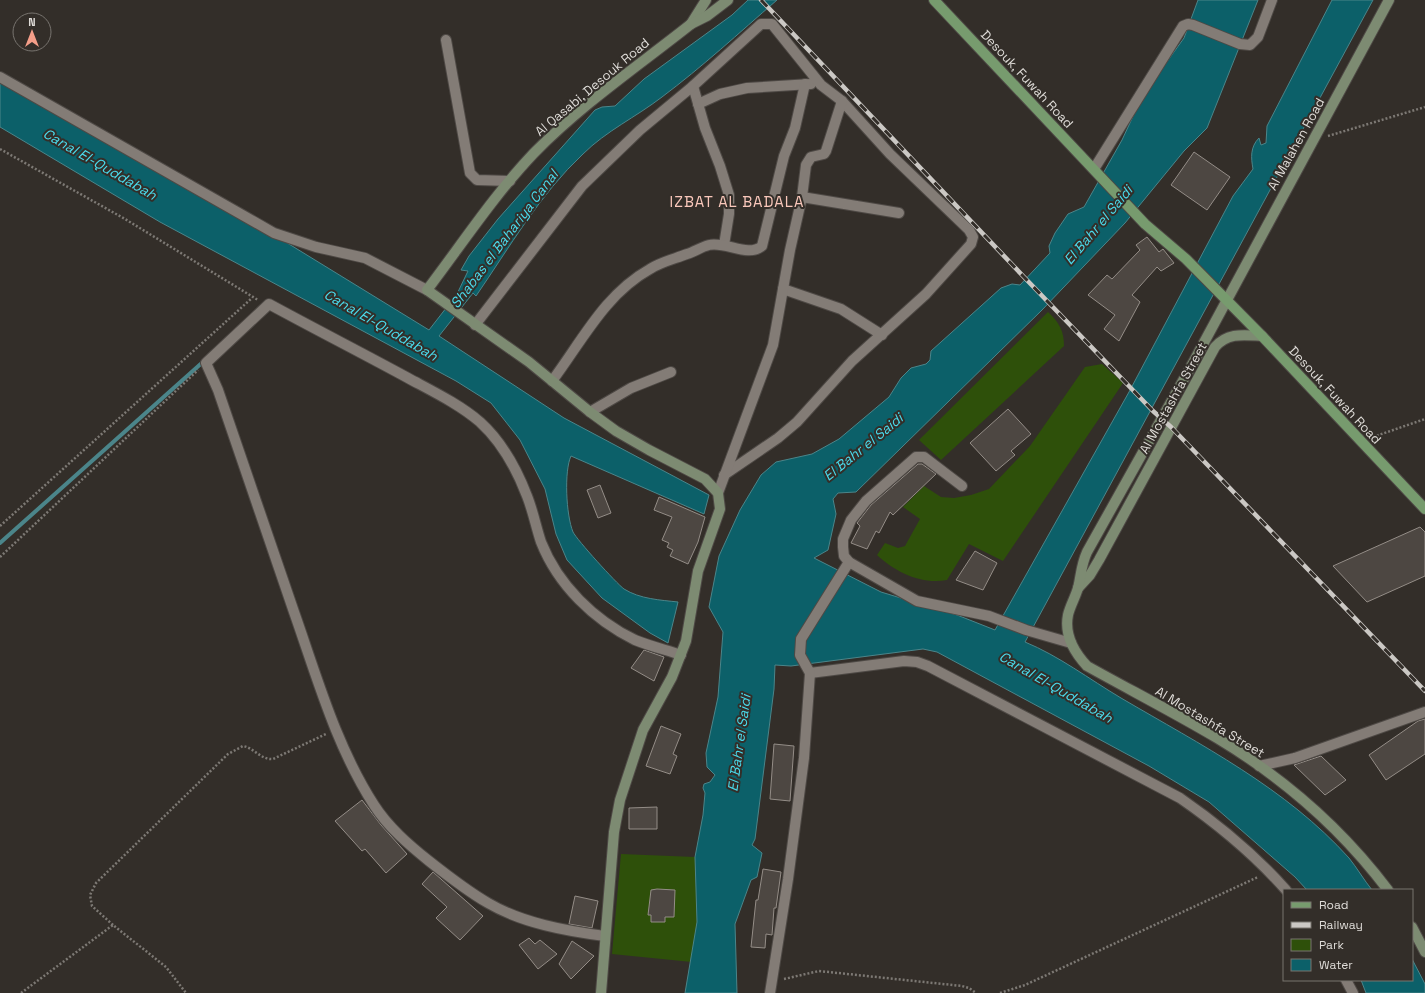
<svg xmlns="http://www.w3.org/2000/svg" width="1425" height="993" viewBox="0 0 1425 993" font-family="'Space Grotesk',sans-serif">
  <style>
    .green { fill: #2e500a }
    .water { fill: #0c6069; stroke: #4b858a }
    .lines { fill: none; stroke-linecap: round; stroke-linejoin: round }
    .stream { stroke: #4b858a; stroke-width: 4 }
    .building { fill: #4d4742; stroke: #948d87 }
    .street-casing { stroke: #4e4945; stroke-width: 12 }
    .secondary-casing { stroke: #4e4945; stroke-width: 12 }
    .primary-casing { stroke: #4e4945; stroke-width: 12 }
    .path { stroke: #7d7974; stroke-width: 2.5; stroke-dasharray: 2 2; stroke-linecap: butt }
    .street { stroke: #837c76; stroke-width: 10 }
    .secondary { stroke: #7d8b72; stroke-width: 10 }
    .primary { stroke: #779b6e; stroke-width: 10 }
    .rail-casing { stroke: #cbc8c4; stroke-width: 4.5 }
    .rail { stroke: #332e29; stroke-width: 3; stroke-dasharray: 9; stroke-linecap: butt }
    .labels { text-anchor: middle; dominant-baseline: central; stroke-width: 4; stroke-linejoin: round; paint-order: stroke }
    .street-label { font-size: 13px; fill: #dfdcd8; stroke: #332e29 }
    .water-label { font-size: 14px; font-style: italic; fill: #4adbec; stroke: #332e29 }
    .quarter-label { font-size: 15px; letter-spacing: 1px; fill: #fac8bb; stroke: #332e29 }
  </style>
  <rect width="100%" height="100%" fill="#332e29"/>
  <g class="green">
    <path d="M1048,312C1059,322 1064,331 1064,346L941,460L919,440Z"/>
    <path d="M1102,364L1123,383L1003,561L969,544L947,580C922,585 895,572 877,555L885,543L898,548L905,546L920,519L903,507L924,486L941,497L954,498L971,495L989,489L1030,446L1085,367Z"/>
    <path d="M621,854L695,857L697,922L692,962L612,954Z"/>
  </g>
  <g class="water">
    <path d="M748,0H777C739,33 702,67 662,97C636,117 606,131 583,154C540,194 509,248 476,296L473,293L439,336L564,418L709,495L704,514L571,456C564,471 566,515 573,532C577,540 616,583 624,589C640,599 660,600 678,602L668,643L650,633L602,598L567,560L556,534L545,489L520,440L491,403L456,381L160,222L0,127V79L271,233L429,330L457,294L468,271L461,270L469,256L498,219L595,110L602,107L615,106L644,79L732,15Z"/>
    <path d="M1198,0H1258L1207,128L1184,151L1125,223L1042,310L856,492L838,493L833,499L836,514L828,550L814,558L881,592L957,615L995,630L1129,392L1233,196L1253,169C1251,158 1250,147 1259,138L1261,145L1266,143L1267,126L1332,0H1373L1025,642C1059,656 1089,679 1121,698C1201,745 1286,788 1349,858C1357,868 1364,880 1372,890H1307L1295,877L1209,802L1149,766L937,652L923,649L791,666L775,665L774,689L755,839L752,845L762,853L757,877L751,880L735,924L737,993H685L697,922L695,857L703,815L705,793L703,788L704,784L710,782L715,775L707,767L706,753L718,697L723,632L709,607L719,556L740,510L761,475L776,462L812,454L839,439L889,397L901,378L911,368L926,364L930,360L931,351L1001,288L1012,284L1020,285L1050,253L1049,246L1055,233L1068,214L1084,207L1122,140L1143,95L1184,38Z"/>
    <path d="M1412,959L1425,984V993H1366L1361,980H1412Z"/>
  </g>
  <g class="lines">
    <path class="stream" d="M0,543L204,361"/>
  </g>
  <g class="building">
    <path d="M1194,152L1230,177L1207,210L1171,185Z"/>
    <path d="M1147,237L1159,252L1163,249L1174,263L1161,271L1157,267L1132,295L1140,302L1119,341L1104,329L1115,315L1088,295L1107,275L1112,279L1140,250L1136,245Z"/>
    <path d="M1008,409L1031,434L1011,451L1015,455L996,471L970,443Z"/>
    <path d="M918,464H922L936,474L893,515L890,512L879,533L876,531L867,549L851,543L860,526L857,523L871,505Z"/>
    <path d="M600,485L611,513L598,518L587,490Z"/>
    <path d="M659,497L705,517L698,542L688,564L670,556L673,550L667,547L669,543L662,540L672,517L654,510Z"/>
    <path d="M1420,527L1425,532V576L1367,602L1333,566Z"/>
    <path d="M975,551L997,563L983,590L956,580Z"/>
    <path d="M644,650L664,657L654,681L631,668Z"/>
    <path d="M1425,719V754L1386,780L1369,755L1418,721Z"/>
    <path d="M661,726L681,734L673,754L677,756L670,774L646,766Z"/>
    <path d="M774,744L794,746L790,801L770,799Z"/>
    <path d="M1321,756L1346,780L1325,795L1294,765Z"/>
    <path d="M362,800L381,825L407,854L386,873L365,849L362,851L335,821Z"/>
    <path d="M657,807V829H629V808Z"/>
    <path d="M763,869L781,872L776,908H774L772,935L766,934L765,948L751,947L756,900H758Z"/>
    <path d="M433,872L483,916L460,940L436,918L447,907L422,884Z"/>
    <path d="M657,889L675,890L674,917H665V922H651V915H648L651,890Z"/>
    <path d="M575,896L598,901L592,928L569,924Z"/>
    <path d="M529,938L535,944L540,940L557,954L538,969L519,945Z"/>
    <path d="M572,941L594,956L571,979L559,964Z"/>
  </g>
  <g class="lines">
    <defs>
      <g id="street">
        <path d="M446,40L470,173L477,180L510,181"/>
        <path d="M0,77L274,233L316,247L365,258L427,290"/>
        <path d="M693,86L705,128L720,166L729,195V214L724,245"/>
        <path d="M698,104L720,94L747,88L811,84"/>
        <path d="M1094,169L1183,26L1188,24L1193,25L1240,44L1250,45L1258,37L1272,0"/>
        <path d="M802,197L899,213"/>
        <path d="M783,289L841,309L882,335"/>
        <path d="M475,325L582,186L640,130L693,86L761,24H772L821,85L842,101L890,154L969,230L973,237L971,244L926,294L852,361L797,422L778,438L724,475"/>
        <path d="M552,381C582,341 605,294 650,269C661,262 674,259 687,254C694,252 701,247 709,245C726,241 748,258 762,246L784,156L795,128L805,84"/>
        <path d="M590,412L631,388L671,372"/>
        <path d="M962,486L924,457H916L866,501L851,520L843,539V547L844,556L849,562L917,601L989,616L1026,630L1071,643"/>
        <path d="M718,493L773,345L790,250L802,197L806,165L811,157L824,154L826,151L842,101"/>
        <path d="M810,673L904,661L917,662L928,666L1180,798C1219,825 1254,854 1286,890"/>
        <path d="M1259,766L1295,758L1425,712"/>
        <path d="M605,936C566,931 522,923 488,903C467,891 448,876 429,861C409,845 388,827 374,805C336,746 317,677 294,612C269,538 243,464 218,390L206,363L269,304C315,329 362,353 408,378C432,391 459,404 480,422C501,441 517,470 527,496C533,511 536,527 541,542C558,585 594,620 635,640C650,646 666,650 681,655"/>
        <path d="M1346,980L1353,993"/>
        <path d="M770,993L788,879L804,758L810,673L800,655L801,639L849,562"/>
      </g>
      <g id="secondary">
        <path d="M691,24L706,0"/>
        <path d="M1078,588L1090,575L1099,560L1215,347C1228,332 1244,335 1262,336"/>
        <path d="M1388,890C1342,829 1282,777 1217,738C1175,713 1130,690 1087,666C1074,652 1064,635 1068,615C1070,606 1075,598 1078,588C1081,576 1081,565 1087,552L1194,361L1389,0"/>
        <path d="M1412,927L1425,952"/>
        <path d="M601,993L614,832L620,800L643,730L672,677L686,641L698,571L720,509L718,493L705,479L649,450L616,431L590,412L529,362L427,290C462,244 494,195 534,153C581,105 638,66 691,24L707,16L728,0"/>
      </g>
      <path id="primary" d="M934,0L1145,224L1186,259L1262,336L1425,509"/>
    </defs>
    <use href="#street" class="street-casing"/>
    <use href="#secondary" class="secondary-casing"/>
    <use href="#primary" class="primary-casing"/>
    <g class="path">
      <path d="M1328,136L1425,107"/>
      <path d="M0,149L125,219L258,300"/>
      <path d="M1373,437L1425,419"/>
      <path d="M0,526L252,298"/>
      <path d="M0,557L198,370"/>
      <path d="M113,925L92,906L90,895L96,883L228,754L243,746C254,748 261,760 273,759L326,734"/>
      <path d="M784,979L819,971L962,986L969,988L976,993"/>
      <path d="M21,993L113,925L166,967L186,993"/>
      <path d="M1000,993L1025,985L1258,877"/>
    </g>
    <use href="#street" class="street"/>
    <use href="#secondary" class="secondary"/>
    <use href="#primary" class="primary"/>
    <defs>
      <path id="rail" d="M761,0L1023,276L1153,411L1171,427L1425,691"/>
    </defs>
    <use href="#rail" class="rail-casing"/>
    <use href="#rail" class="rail"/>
  </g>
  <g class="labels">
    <g class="street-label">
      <text transform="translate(1027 79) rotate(47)">Desouk, Fuwah Road</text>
      <text transform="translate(592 87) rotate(-40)">Al Qasabi, Desouk Road</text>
      <text transform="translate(1296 144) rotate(-61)">Al Malahen Road</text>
      <text transform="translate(1335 395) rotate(47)">Desouk, Fuwah Road</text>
      <text transform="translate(1173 398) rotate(-61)">Al Mostashfa Street</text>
      <text transform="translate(1210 722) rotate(31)">Al Mostashfa Street</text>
    </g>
    <g class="water-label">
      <text transform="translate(100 164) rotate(30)">Canal El-Quddabah</text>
      <text transform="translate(1098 225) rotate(-50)">El Bahr el Saidi</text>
      <text transform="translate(504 239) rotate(-53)">Shabas el Bahariya Canal</text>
      <text transform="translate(381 325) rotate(30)">Canal El-Quddabah</text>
      <text transform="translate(863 447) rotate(-39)">El Bahr el Saidi</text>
      <text transform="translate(1056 687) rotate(30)">Canal El-Quddabah</text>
      <text transform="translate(739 743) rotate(-82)">El Bahr el Saidi</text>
    </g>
    <g class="quarter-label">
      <text x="737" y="201">IZBAT AL BADALA</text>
    </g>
  </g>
  <rect x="1283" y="889" width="130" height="92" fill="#332e29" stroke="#78746f"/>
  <rect x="1291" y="902" width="20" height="6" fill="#779b6e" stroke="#78746f"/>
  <text x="1319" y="909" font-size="12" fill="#dfdcd8">Road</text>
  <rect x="1291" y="922" width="20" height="6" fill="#cbc8c4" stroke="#78746f"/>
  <text x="1319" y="929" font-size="12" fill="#dfdcd8">Railway</text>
  <rect x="1291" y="939" width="20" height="12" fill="#2e500a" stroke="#78746f"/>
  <text x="1319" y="949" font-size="12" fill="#dfdcd8">Park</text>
  <rect x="1291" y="959" width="20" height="12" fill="#0c6069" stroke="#78746f"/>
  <text x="1319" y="969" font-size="12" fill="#dfdcd8">Water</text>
  <g transform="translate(32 32)"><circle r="19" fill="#332e29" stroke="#78746f"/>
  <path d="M0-3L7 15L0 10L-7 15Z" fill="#f49e89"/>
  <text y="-6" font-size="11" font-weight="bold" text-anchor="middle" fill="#dfdcd8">N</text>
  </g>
</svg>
